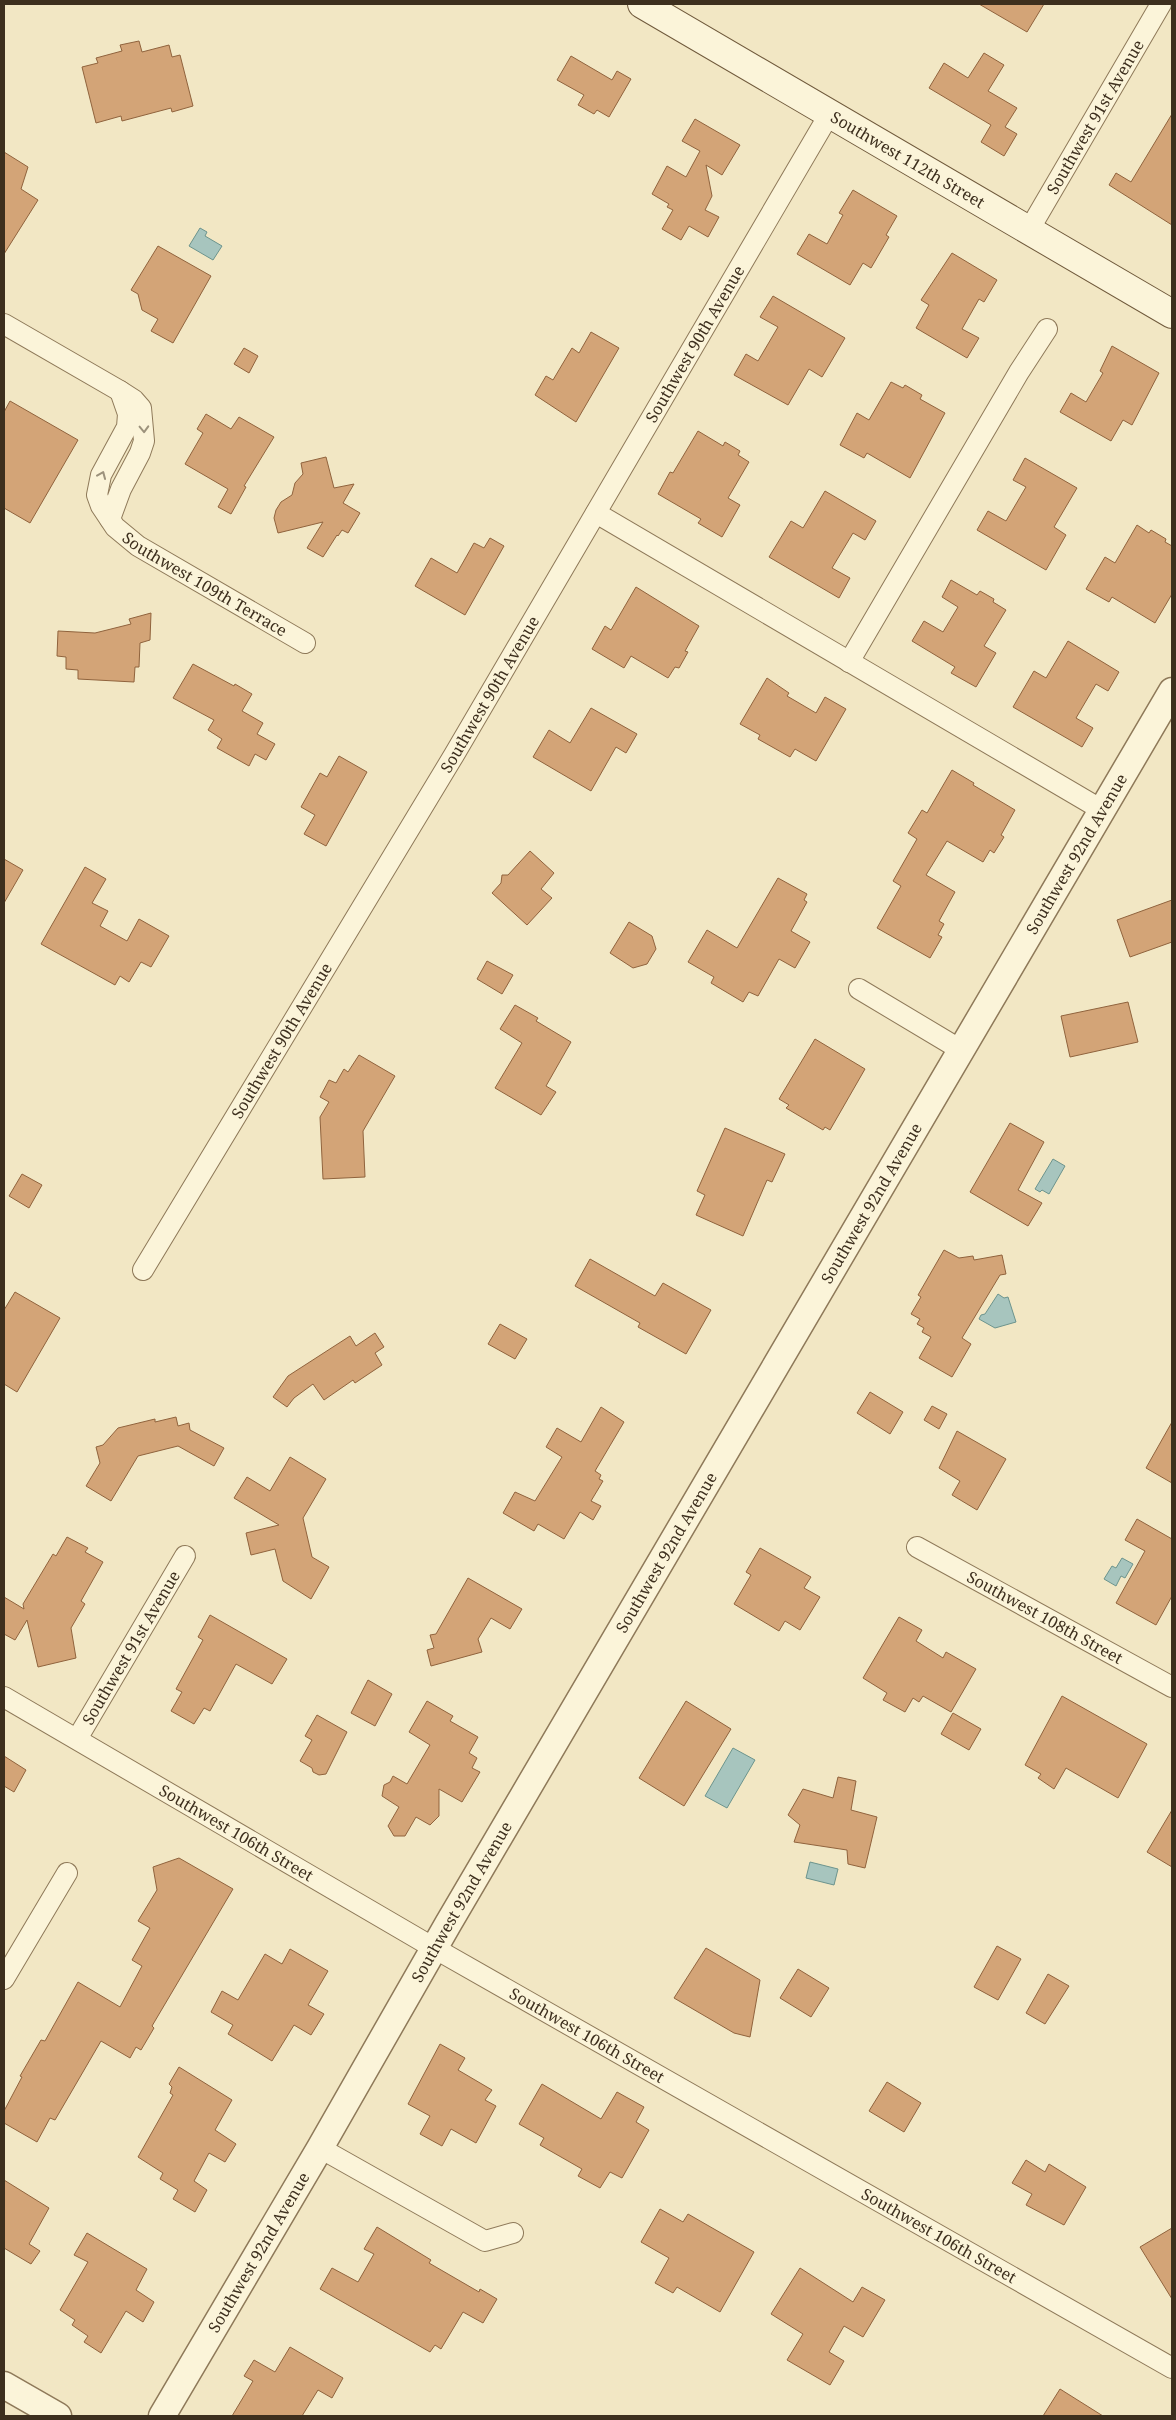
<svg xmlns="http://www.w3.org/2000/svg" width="1176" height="2420" viewBox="0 0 1176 2420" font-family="'Noto Serif',serif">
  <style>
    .water { fill: #a7c5be; stroke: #6c948d }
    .building { fill: #d3a477; stroke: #90633d }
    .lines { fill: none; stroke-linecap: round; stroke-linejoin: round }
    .minor-casing { stroke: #8e7959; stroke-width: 22 }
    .tertiary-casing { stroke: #8e7959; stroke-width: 29 }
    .secondary-casing { stroke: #705a3c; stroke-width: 30 }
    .minor { stroke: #fbf4d9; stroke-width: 20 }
    .tertiary { stroke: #fbf4d9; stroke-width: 26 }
    .secondary { stroke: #fbf4d9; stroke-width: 28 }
    .oneway { stroke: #9c927c }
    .labels { text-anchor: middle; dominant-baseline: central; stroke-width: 4; stroke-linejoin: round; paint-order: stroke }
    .street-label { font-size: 16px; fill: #3d2f1e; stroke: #f8f1d5 }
  </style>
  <rect width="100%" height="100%" fill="#f2e7c4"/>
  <g class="water">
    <path d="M200,228L207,232L205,236L222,246L213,260L189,246Z"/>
    <path d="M1053,1159L1065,1166L1049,1194L1042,1190L1040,1192L1035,1189Z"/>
    <path d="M998,1294L1004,1298L1008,1297L1016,1322L995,1328L979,1319L981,1315L985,1314Z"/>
    <path d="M1122,1558L1133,1564L1125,1578L1121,1576L1116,1586L1104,1579L1112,1566L1116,1568Z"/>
    <path d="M733,1748L755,1760L727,1808L705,1796Z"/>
    <path d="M810,1862L838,1869L834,1885L806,1878Z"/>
  </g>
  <g class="building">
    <path d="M979,4H1044L1027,32Z"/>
    <path d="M139,41L142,52L169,45L172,57L180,55L193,106L172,112L171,108L122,121L121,116L96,123L82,67L98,63L96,58L122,51L120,45Z"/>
    <path d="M984,53L1004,65L988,91L1017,108L1005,127L1017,134L1004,156L981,142L991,125L929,88L944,63L968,78Z"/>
    <path d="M571,56L612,80L617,71L631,79L609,117L597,110L594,114L578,105L584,95L557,80Z"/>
    <path d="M1172,114V225L1109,185L1116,173L1131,182Z"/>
    <path d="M695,119L740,145L722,175L706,165L712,196L705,210L719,217L708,237L689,226L681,240L662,229L673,210L667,207L669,204L652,194L667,166L686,177L700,151L682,141Z"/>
    <path d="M4,152L28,167L21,189L38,200L4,254Z"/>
    <path d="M853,190L897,216L886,235L889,237L871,268L863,263L850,285L797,254L809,234L827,244L843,215L839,213Z"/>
    <path d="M158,246L211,276L173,343L151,331L158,319L142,310L138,294L131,290Z"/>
    <path d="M952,253L997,280L984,302L979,299L962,329L979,338L967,358L916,328L929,305L921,300Z"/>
    <path d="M773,296L845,338L822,377L809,369L788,405L734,375L746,354L758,361L778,327L760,317Z"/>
    <path d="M591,332L619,348L576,422L535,395L546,376L553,380L572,348L579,353Z"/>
    <path d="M1112,346L1159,373L1132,425L1123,420L1111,441L1060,412L1071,393L1086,402L1103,373L1100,371Z"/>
    <path d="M244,348L258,356L249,373L234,364Z"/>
    <path d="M891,382L903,388L905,385L922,395L920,399L945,413L910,478L867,453L864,458L840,445L857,413L869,420Z"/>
    <path d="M10,401L78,440L30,523L4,508V412Z"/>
    <path d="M206,414L231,429L239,417L274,437L244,486L246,487L231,514L218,507L228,489L185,464L203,433L197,429Z"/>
    <path d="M698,431L723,446L725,442L740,451L738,455L749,462L728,498L740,505L722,537L698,523L701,519L658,494L670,472L673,473Z"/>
    <path d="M326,457L334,488L354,484L343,503L360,513L348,533L342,530L338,536L337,535L323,557L307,548L323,522L278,533L274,518L276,510L281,502L292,495L295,483L303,474L301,463Z"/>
    <path d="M1025,458L1077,488L1054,527L1066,535L1046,570L977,530L988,511L1006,521L1026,487L1013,480Z"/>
    <path d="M825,491L876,521L865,540L853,533L832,568L850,578L839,598L769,557L791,521L803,528Z"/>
    <path d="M1137,525L1149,533L1151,530L1166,539L1165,542L1172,546V594L1155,623L1112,597L1109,602L1086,589L1105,557L1115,563Z"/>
    <path d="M490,538L504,546L465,615L415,586L431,558L457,573L474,543L484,548Z"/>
    <path d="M951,580L977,595L980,591L994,599L993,602L1006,610L984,646L996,653L976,687L951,673L955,667L912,641L924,621L943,632L958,607L942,597Z"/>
    <path d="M636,587L699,626L685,651L688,652L679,668L675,667L668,678L631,656L624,668L592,649L605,626L611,630Z"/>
    <path d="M151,613L150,640L140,643L139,667H135L134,682L78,679V670L66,669V657L57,656L58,631L95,633L131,624L129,619Z"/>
    <path d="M1068,641L1119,672L1108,691L1096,684L1076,718L1093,728L1082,747L1013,707L1034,671L1046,678Z"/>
    <path d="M193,664L234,686L235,684L252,694L242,711L263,723L257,734L275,744L266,760L255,754L249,766L217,748L222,739L208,730L214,720L173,698Z"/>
    <path d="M767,678L789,693L787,696L816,713L825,697L846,709L816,761L795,749L790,757L758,739L760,735L740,724Z"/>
    <path d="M591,708L637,734L626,753L616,747L591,791L533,757L549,730L570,743Z"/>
    <path d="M339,756L367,772L326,846L304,834L315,815L301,807L320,773L327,777Z"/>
    <path d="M952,770L974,783L973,785L1015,810L1001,835L1004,837L994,853L990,850L983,862L947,841L926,875L955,892L939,921L944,924L938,935L942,937L930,958L877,928L901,886L893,881L917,839L908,833L922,810L927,813Z"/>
    <path d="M530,851L554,873L541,889L552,898L527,925L492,893L501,883L502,875H508Z"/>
    <path d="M4,859L23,870L4,903Z"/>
    <path d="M85,867L106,879L92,903L108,911L100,926L127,941L139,919L169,936L151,967L141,962L129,982L120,976L115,985L41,944Z"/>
    <path d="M778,878L807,894L804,900L807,902L791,931L810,942L795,968L779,959L758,996L749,992L743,1002L711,983L714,977L688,962L707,930L737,948Z"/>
    <path d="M1172,900V942L1130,957L1117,920Z"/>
    <path d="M629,922L652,936L656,949L647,964L633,968L610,953Z"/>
    <path d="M487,961L513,975L502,994L477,979Z"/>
    <path d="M1128,1002L1138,1042L1070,1057L1061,1016Z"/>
    <path d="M515,1005L538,1018L536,1021L571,1042L546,1086L556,1092L541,1115L495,1088L522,1043L500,1029Z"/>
    <path d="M815,1039L865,1069L830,1130L825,1127L823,1130L786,1108L789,1105L779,1099Z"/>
    <path d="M359,1055L395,1076L363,1131L365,1177L323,1179L320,1117L329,1102L320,1097L329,1080L336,1083L344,1069L348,1072Z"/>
    <path d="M1010,1123L1044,1142L1018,1190L1042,1203L1028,1226L970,1192Z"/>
    <path d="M725,1128L785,1154L772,1182L767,1180L743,1236L696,1215L705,1195L697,1191Z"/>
    <path d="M22,1174L42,1185L29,1208L9,1196Z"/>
    <path d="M944,1250L959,1258L973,1256L974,1260L1002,1255L1006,1274L1000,1275L962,1338L971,1344L952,1377L919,1358L931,1337L922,1332L924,1328L917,1324L920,1319L911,1314L921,1297L918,1295Z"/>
    <path d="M590,1259L655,1296L663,1283L711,1310L686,1354L638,1327L640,1323L575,1286Z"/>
    <path d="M15,1292L60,1318L17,1392L4,1384V1310Z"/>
    <path d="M500,1324L527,1339L515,1359L488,1344Z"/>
    <path d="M375,1333L384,1347L375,1353L382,1365L355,1383L353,1380L324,1400L313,1384L294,1398L287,1407L273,1397L288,1376L350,1336L356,1346Z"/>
    <path d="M870,1392L903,1412L890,1434L857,1413Z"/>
    <path d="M932,1406L947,1414L939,1429L924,1420Z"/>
    <path d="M601,1407L624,1422L595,1471L601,1475L599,1479L603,1481L591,1501L601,1506L593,1520L580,1512L564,1539L538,1524L534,1531L503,1513L515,1492L535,1501L562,1457L546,1447L557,1428L581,1442Z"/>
    <path d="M176,1417L178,1426L189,1423L190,1430L224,1448L214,1466L178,1446L138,1456L111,1501L86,1486L100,1463L96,1447L103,1445L118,1428L155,1419V1422Z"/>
    <path d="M1172,1422V1483L1146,1468Z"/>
    <path d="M957,1431L1006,1459L977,1510L952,1495L960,1481L939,1468Z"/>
    <path d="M290,1457L326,1479L303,1518L312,1557L329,1567L311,1599L283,1581L275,1549L251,1555L246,1533L279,1525L234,1498L247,1477L270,1491Z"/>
    <path d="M1137,1519L1172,1539V1596L1156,1625L1116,1603L1145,1551L1125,1540Z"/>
    <path d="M67,1537L88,1548L85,1552L103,1562L81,1601L85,1604L71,1628L76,1658L38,1667L27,1620L15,1640L4,1634V1597L24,1609L23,1604L53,1554L56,1556Z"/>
    <path d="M760,1548L811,1577L804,1588L820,1597L800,1630L785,1621L779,1631L734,1604L751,1575L746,1572Z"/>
    <path d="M468,1578L522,1609L510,1629L491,1618L478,1639L482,1652L431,1666L427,1650L434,1648L430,1635L436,1634Z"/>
    <path d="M210,1615L287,1659L272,1684L236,1664L210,1711L204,1708L194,1724L171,1711L182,1692L176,1689L203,1640L198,1637Z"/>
    <path d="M899,1617L922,1630L916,1641L943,1658L946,1652L976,1669L951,1712L923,1696L919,1702L913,1698L905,1712L883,1700L887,1693L863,1678Z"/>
    <path d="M368,1680L392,1694L375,1726L351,1713Z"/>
    <path d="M1062,1696L1147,1744L1118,1798L1066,1768L1054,1789L1038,1778L1041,1774L1025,1765Z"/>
    <path d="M427,1701L453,1716L450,1721L478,1737L469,1753L477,1758L472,1768L480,1772L462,1802L439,1789V1816L430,1825L416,1817L405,1836H394L388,1826L399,1807L382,1796L384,1785L390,1782L393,1776L407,1784L430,1745L409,1732Z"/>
    <path d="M686,1701L731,1729L684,1806L639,1778Z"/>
    <path d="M953,1713L981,1729L969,1750L941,1734Z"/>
    <path d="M317,1715L347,1732L326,1774L319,1775L313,1772L312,1768L300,1761L312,1740L305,1736Z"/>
    <path d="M4,1756L26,1770L14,1792L4,1786Z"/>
    <path d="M838,1777L856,1781L851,1810L877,1817L865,1868L848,1864L847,1850L794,1842L800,1825L788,1815L803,1789L833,1798Z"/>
    <path d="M1172,1810V1867L1147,1852Z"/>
    <path d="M179,1858L233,1889L152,2026L154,2028L141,2050L136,2047L130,2058L101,2041L55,2120L50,2118L37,2142L4,2123V2111L22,2077L20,2076L41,2040L45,2041L78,1982L120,2007L142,1966L132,1960L150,1928L138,1921L157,1890L153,1867Z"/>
    <path d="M997,1946L1021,1959L998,2000L974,1987Z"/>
    <path d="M706,1948L760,1980L750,2037L734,2033L674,1998Z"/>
    <path d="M290,1949L328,1971L308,2005L324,2014L311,2035L294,2025L272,2061L228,2034L233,2025L211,2012L222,1991L238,2000L265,1954L282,1964Z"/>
    <path d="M798,1969L829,1988L811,2017L780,1998Z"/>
    <path d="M1048,1974L1069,1986L1045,2024L1026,2013Z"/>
    <path d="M440,2044L465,2058L458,2070L492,2090L485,2100L496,2106L476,2143L451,2129L442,2146L420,2134L430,2116L408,2104Z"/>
    <path d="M179,2067L232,2100L215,2130L236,2144L225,2162L209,2153L194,2181L207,2190L195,2212L173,2199L178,2190L160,2179L163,2173L138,2157L173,2095L170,2093L172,2087L169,2084Z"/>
    <path d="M887,2082L921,2103L904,2132L869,2111Z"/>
    <path d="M542,2084L601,2119L617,2092L644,2107L636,2122L649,2130L622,2178L610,2172L600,2188L578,2176L582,2169L540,2145L544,2138L519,2124Z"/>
    <path d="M1026,2160L1045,2172L1049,2164L1086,2187L1064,2225L1026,2205L1032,2194L1012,2183Z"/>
    <path d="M4,2180L49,2208L29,2244L40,2251L31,2264L4,2248Z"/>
    <path d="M660,2209L683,2222L688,2214L754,2252L720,2312L677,2287L673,2293L655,2283L669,2258L641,2242Z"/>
    <path d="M377,2227L431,2260L429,2263L479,2292L480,2289L497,2299L483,2323L463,2312L441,2349L435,2345L430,2352L320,2289L332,2268L358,2282L374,2254L364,2249Z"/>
    <path d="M1172,2228V2299L1140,2247Z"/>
    <path d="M87,2233L147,2269L136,2290L154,2302L143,2322L126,2311L101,2353L84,2342L88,2336L72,2325L75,2320L60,2310L88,2262L74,2255Z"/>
    <path d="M800,2268L853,2302L862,2287L885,2300L863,2337L844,2326L829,2352L844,2361L830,2385L787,2360L803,2334L771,2314Z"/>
    <path d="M290,2347L343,2378L332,2398L318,2390L302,2416H232L253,2381L244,2376L254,2360L275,2372Z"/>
    <path d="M1060,2389L1103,2416H1043Z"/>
  </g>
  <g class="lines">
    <defs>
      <g id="minor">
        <path id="s1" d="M1029,230L1161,4"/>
        <path d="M4,324L120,391L134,400L141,408L144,441L140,453L121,489L110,519"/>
        <path id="s2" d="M120,391L128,414L127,427L101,475L97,495L101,506L115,527L138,546L305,643"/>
        <path d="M596,513L1102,810"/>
        <path d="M849,662L1019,372L1047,329"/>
        <path d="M859,989L961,1050"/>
        <path id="s3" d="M143,1270L454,755L830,113"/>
        <path id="s4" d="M917,1547L1172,1687"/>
        <path id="s5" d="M4,1697L434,1948L1172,2368"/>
        <path id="s6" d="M77,1739L185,1556"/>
        <path d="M4,1979L67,1873"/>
        <path d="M320,2148L485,2241L513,2233"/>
      </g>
      <g id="tertiary">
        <path d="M4,2385L58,2416"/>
        <path id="s7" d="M162,2416L320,2148L448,1924L1172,691"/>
      </g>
      <g id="secondary">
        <path id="s8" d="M642,4L1172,314"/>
      </g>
    </defs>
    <use href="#minor" class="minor-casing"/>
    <use href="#tertiary" class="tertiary-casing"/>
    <use href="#secondary" class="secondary-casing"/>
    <use href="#minor" class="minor"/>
    <use href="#tertiary" class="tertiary"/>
    <use href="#secondary" class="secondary"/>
  </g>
  <defs><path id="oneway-chevron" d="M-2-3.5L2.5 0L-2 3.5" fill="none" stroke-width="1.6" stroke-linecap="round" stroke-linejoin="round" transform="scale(1.25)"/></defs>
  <g class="oneway">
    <use href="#oneway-chevron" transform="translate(144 429) rotate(88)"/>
    <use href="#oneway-chevron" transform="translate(102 475) rotate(-67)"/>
  </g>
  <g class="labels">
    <g class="street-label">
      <text stroke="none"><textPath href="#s1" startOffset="131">Southwest 91st Avenue</textPath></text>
      <text stroke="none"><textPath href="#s8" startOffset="308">Southwest 112th Street</textPath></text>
      <text stroke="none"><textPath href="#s3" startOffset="1078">Southwest 90th Avenue</textPath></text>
      <text stroke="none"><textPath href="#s2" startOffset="256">Southwest 109th Terrace</textPath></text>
      <text stroke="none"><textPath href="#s3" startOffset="672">Southwest 90th Avenue</textPath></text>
      <text stroke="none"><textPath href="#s7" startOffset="1810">Southwest 92nd Avenue</textPath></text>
      <text stroke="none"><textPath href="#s3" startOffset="268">Southwest 90th Avenue</textPath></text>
      <text stroke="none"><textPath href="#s7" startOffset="1405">Southwest 92nd Avenue</textPath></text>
      <text stroke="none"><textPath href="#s7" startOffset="1000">Southwest 92nd Avenue</textPath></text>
      <text stroke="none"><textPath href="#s4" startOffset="146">Southwest 108th Street</textPath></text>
      <text stroke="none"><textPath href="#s6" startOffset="106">Southwest 91st Avenue</textPath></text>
      <text stroke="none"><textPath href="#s5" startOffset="269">Southwest 106th Street</textPath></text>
      <text stroke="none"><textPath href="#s7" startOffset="595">Southwest 92nd Avenue</textPath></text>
      <text stroke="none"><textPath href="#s5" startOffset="674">Southwest 106th Street</textPath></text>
      <text stroke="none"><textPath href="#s5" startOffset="1079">Southwest 106th Street</textPath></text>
      <text stroke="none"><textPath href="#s7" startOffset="190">Southwest 92nd Avenue</textPath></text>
    </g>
  </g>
  <rect width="1176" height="2420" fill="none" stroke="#3d2f1e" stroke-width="10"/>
</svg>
